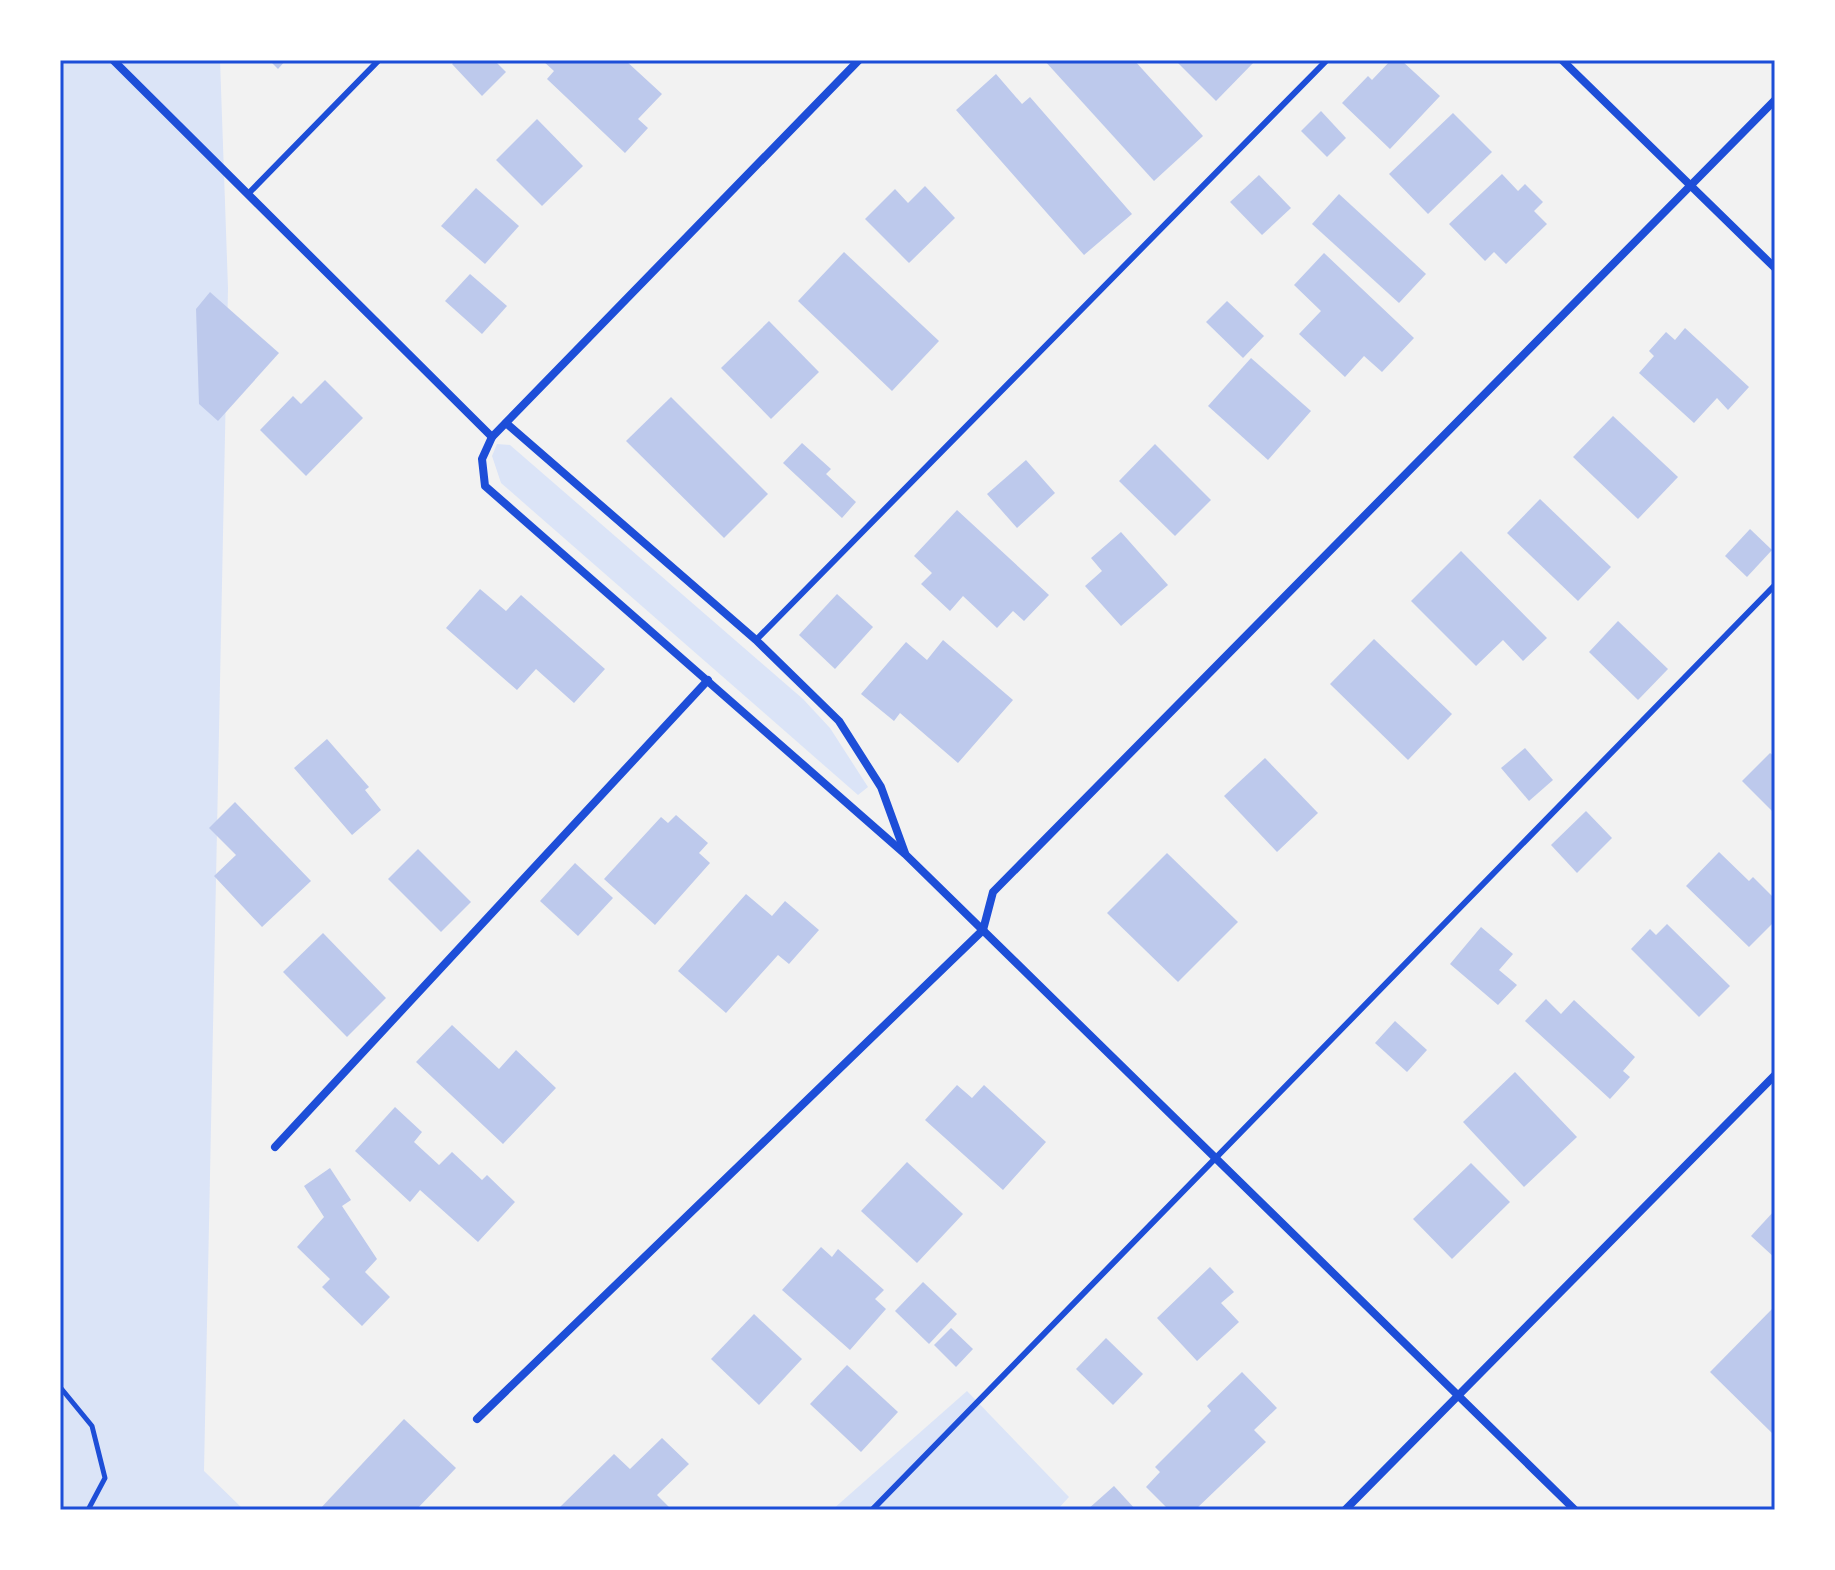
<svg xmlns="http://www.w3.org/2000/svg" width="1835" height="1570" viewBox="0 0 1835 1570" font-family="'Times New Roman',serif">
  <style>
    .green { fill: #dbe4f7 }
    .building { fill: #bdc9ec }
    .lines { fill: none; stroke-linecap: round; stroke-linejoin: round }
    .path { stroke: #1d4ed8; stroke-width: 5 }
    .service { stroke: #1d4ed8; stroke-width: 6 }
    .minor { stroke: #1d4ed8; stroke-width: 8 }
    .neatline { fill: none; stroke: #1d4ed8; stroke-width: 3 }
  </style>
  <rect width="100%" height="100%" fill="#f2f2f2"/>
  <g class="green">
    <path d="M60,60H220L228,288L204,1471L244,1510H60Z"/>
    <path d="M497,444L510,445L803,699L830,728L868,787L858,795L501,483L492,456Z"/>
    <path d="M967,1391L1069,1497L1057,1510H832Z"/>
  </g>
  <g class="building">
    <path d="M269,60H286L278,69Z"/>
    <path d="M456,60H494L506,72L482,96L452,64Z"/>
    <path d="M542,60H625L662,94L638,119L648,128L625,153L547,79L554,71Z"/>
    <path d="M1044,60H1134L1203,136L1154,181Z"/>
    <path d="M1175,60H1256L1216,101Z"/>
    <path d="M1391,60H1401L1440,96L1390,149L1342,103L1368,76L1372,80Z"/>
    <path d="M996,74L1022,104L1030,97L1132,214L1084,255L956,110Z"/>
    <path d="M1321,111L1346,138L1327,157L1301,131Z"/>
    <path d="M1453,113L1492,152L1428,214L1389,174Z"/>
    <path d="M537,119L583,166L542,206L496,160Z"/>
    <path d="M1502,174L1518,191L1525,184L1543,202L1534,211L1547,224L1506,264L1494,252L1485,261L1449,224Z"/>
    <path d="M1259,175L1291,208L1262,235L1230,202Z"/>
    <path d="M925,186L955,218L909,263L865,219L895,189L908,203Z"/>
    <path d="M476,188L519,226L485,264L441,226Z"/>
    <path d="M1339,194L1426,274L1399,303L1312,224Z"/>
    <path d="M844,252L939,341L892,391L798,301Z"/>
    <path d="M1324,253L1414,338L1382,372L1364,356L1345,377L1299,334L1321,311L1294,285Z"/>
    <path d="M470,274L507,306L482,334L445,301Z"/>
    <path d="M210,292L279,353L218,421L199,404L196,309Z"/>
    <path d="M1227,301L1264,336L1243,358L1206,322Z"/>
    <path d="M769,321L819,372L771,419L721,368Z"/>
    <path d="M1685,328L1749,387L1728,410L1717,398L1694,423L1639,373L1654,356L1649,351L1666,332L1675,340Z"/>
    <path d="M1251,358L1311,411L1268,460L1208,406Z"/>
    <path d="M325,380L363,418L306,476L260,430L293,396L301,404Z"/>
    <path d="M671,397L768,494L724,538L626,441Z"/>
    <path d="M1613,416L1678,477L1638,519L1573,457Z"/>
    <path d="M802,443L831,469L826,474L856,502L842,518L783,463Z"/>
    <path d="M1155,444L1211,500L1175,536L1119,481Z"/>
    <path d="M1026,460L1055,493L1017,528L987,494Z"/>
    <path d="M1540,499L1611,567L1578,601L1507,533Z"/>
    <path d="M957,510L1049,595L1024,621L1013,611L997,628L963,596L950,611L921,584L932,573L914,556Z"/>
    <path d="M1750,529L1772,550L1747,577L1725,556Z"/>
    <path d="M1121,532L1168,585L1121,626L1085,586L1102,571L1091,558Z"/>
    <path d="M1461,551L1547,638L1523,661L1503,640L1476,666L1411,601Z"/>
    <path d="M480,589L506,611L521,595L605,669L574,703L536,669L517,690L446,628Z"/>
    <path d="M837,594L873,627L835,669L799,635Z"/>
    <path d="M1618,621L1668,669L1638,700L1589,652Z"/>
    <path d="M1374,639L1452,714L1408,760L1330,684Z"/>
    <path d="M943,640L1013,700L958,763L900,713L894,721L861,694L906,642L927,660Z"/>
    <path d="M327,739L369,787L365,790L381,810L352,835L294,768Z"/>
    <path d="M1525,748L1553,780L1529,801L1501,768Z"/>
    <path d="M1770,753L1775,757V814L1742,781Z"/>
    <path d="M1265,758L1318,813L1277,852L1224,796Z"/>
    <path d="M235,802L311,881L262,927L214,876L236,855L209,828Z"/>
    <path d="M1586,811L1612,838L1577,873L1551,845Z"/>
    <path d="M676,815L708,843L699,853L710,863L655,925L604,879L661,817L668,823Z"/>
    <path d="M418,849L471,902L441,932L388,879Z"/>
    <path d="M1719,852L1749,881L1753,877L1775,899V921L1749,947L1686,886Z"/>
    <path d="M1167,853L1238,922L1178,982L1107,913Z"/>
    <path d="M575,863L613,898L578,936L540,901Z"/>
    <path d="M746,894L772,916L785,901L819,930L789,964L778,955L726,1013L678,971Z"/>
    <path d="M1667,924L1730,986L1699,1017L1631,949L1650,929L1656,935Z"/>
    <path d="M1481,927L1513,954L1499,970L1517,985L1498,1005L1450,964Z"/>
    <path d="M323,933L386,998L347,1037L283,972Z"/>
    <path d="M1546,999L1561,1014L1574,1000L1635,1057L1623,1071L1630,1077L1610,1099L1525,1021Z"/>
    <path d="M1395,1021L1427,1050L1407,1072L1375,1043Z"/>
    <path d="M452,1025L499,1069L516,1050L556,1088L503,1144L416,1062Z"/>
    <path d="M1515,1072L1577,1137L1524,1187L1463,1122Z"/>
    <path d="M957,1085L972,1098L984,1085L1046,1142L1003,1190L925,1120Z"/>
    <path d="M395,1107L422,1132L414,1142L439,1165L452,1152L482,1180L487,1175L515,1202L478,1242L420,1190L410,1202L355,1151Z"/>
    <path d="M907,1162L963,1214L917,1263L861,1211Z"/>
    <path d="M1471,1163L1510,1202L1452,1259L1413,1219Z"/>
    <path d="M330,1168L351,1200L342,1206L377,1259L365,1272L390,1297L362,1326L322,1287L330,1279L297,1247L324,1217L304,1186Z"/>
    <path d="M1775,1210V1258L1751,1236Z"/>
    <path d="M821,1247L832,1257L838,1249L884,1290L875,1299L886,1309L850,1350L782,1290Z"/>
    <path d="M1210,1267L1234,1292L1221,1303L1239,1322L1197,1361L1157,1318Z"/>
    <path d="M923,1282L957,1314L929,1344L895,1311Z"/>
    <path d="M1775,1306V1436L1710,1372Z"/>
    <path d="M754,1314L802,1359L759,1405L711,1359Z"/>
    <path d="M951,1328L973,1349L956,1367L934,1345Z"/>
    <path d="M1106,1338L1143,1374L1113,1405L1076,1369Z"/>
    <path d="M847,1365L898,1412L861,1452L810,1404Z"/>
    <path d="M1242,1372L1277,1408L1254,1430L1266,1442L1195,1510H1169L1146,1487L1160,1472L1155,1467L1211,1411L1207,1406Z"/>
    <path d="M404,1419L456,1468L416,1510H319Z"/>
    <path d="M662,1438L689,1464L657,1495L672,1510H563L560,1507L614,1454L630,1469Z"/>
    <path d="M1114,1486L1136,1510H1087Z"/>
  </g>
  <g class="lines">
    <path class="path" d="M60,1387L92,1426L105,1478L88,1510"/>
    <g class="service">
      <path d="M248,194L379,60"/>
      <path d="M756,640L1327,60"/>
      <path d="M872,1510L1775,585"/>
    </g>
    <g class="minor">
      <path d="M113,60L492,437"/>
      <path d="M859,60L492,437L482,459L485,486L905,854L1575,1510"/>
      <path d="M1562,60L1775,268"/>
      <path d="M506,423L756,640L839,721L881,787L905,853"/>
      <path d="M275,1147L708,680"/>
      <path d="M477,1419L983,930L993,892L1775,100"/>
      <path d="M1345,1510L1775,1075"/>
    </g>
  </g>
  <rect width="1835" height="1570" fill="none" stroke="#ffffff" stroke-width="124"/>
  <rect x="62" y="62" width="1711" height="1446" class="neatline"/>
</svg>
